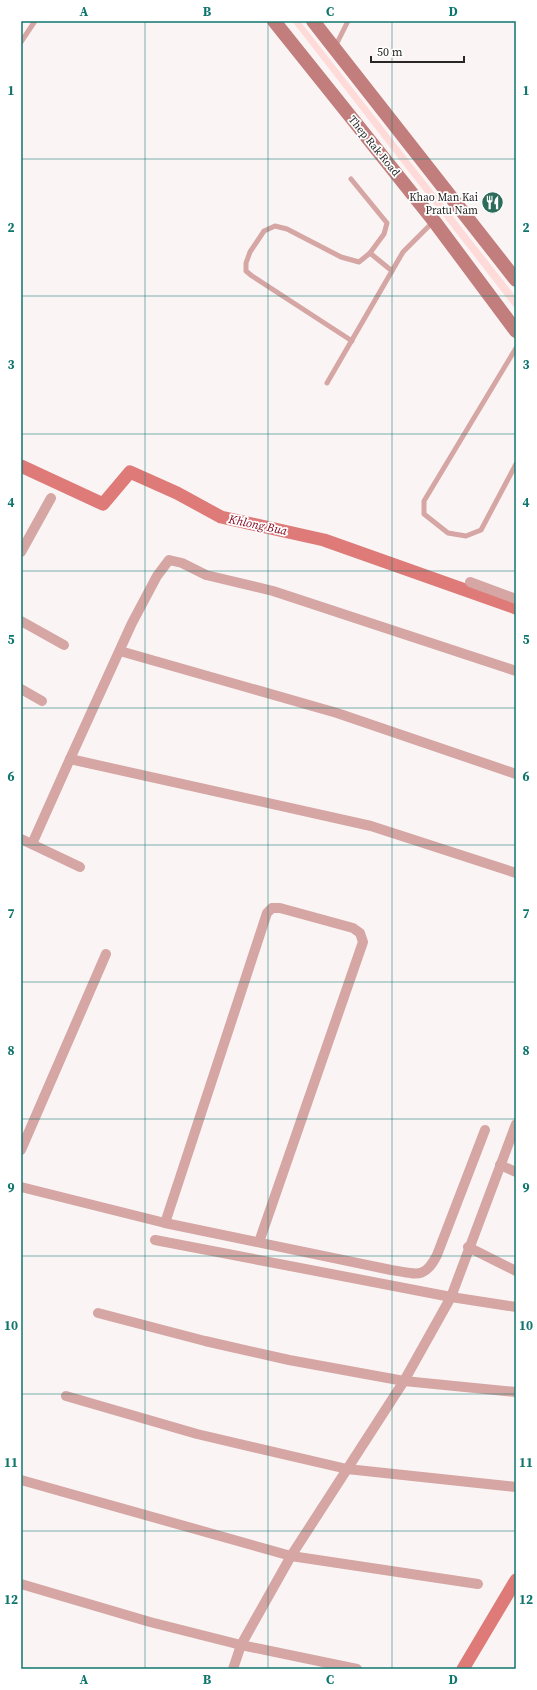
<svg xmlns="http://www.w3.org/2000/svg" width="537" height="1690" viewBox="0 0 537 1690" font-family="'Source Serif 4',serif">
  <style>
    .green { fill: #fedbd9 }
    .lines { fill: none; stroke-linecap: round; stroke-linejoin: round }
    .canal { stroke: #de7b79; stroke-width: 13 }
    .service { stroke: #d5a6a4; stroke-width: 5 }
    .minor { stroke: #d5a6a4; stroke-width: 10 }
    .secondary { stroke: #c17e7c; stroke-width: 14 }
    .grid { fill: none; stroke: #0f766e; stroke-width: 1; stroke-opacity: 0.55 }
    .labels { text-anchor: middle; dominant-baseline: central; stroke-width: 3.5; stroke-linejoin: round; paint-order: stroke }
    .street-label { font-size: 11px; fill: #282726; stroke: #fff }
    .poi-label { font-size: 11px; fill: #282726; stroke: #fff; text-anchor: end }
    .water-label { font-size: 12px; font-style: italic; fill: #800019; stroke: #fff }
    .neatline { fill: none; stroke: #0f766e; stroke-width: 1.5 }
    .grid-label { font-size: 13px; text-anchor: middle; font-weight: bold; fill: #0f766e }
  </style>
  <rect width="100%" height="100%" fill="#faf5f4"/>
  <path class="green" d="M292,21H300L516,297V310Z"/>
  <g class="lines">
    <g class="canal">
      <path d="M21,466L103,504L130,472L177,493L221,517L324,540L516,608"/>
      <path d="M463,1669L516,1580"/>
    </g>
    <g class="service">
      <path d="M21,42L35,21"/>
      <path d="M335,47L348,21"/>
      <path d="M351,179L387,223L384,234L370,253"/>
      <path d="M352,341L252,276L246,271V263L250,252L264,231L275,226L287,229L341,257L359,262L370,253L392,271"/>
      <path d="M516,348L424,501V514L448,533L466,536L481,530L516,464"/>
      <path d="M327,383L403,252L433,222"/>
    </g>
    <g class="minor">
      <path d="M21,552L51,498"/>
      <path d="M470,582L516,599"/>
      <path d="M21,621L64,645"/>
      <path d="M120,651L337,713L516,774"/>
      <path d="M516,671L273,591L206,575L182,563L169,560L157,576L132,623L70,759L371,826L516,873"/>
      <path d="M21,689L42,701"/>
      <path d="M21,839L80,867"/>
      <path d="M32,844L70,759"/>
      <path d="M21,1150L106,954"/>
      <path d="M500,1165L516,1172"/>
      <path d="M21,1187L165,1223L391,1270C415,1273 424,1281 437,1255L485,1130"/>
      <path d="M165,1223L267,913L272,908H280L353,928L360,933L363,942L259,1242"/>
      <path d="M155,1240L451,1297L516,1307"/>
      <path d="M468,1247L516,1271"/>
      <path d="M98,1313L205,1341L289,1360L404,1381L516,1392"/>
      <path d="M66,1396L197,1434L347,1469L516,1487"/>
      <path d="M21,1480L291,1556L478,1584"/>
      <path d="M21,1584L150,1622L241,1645L357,1669"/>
      <path d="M233,1669L241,1645L291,1556L404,1381L451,1297L516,1124"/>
    </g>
    <g class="secondary">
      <path d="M274,21L434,221L516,331"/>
      <path d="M313,21L516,280"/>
    </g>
  </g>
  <path class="grid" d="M145,21V1669M268,21V1669M392,21V1669M21,159H516M21,296H516M21,434H516M21,571H516M21,708H516M21,845H516M21,982H516M21,1119H516M21,1256H516M21,1394H516M21,1531H516"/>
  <defs>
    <symbol id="restaurant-disc" viewBox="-11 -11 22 22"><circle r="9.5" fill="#2c6c59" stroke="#fff"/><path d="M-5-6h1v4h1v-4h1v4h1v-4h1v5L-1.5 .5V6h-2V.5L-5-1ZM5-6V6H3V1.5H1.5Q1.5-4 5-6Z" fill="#fff"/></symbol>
  </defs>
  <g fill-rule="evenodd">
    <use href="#restaurant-disc" x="480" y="190" width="25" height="25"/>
  </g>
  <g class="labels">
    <g class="street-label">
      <text transform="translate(374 146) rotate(51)">Thep Rak Road</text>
    </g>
    <g class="poi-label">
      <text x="478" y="197">Khao Man Kai<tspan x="478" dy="13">Pratu Nam</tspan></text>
    </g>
    <g class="water-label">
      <text transform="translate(258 525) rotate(12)">Khlong Bua</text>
    </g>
  </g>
  <rect width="537" height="1690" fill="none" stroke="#ffffff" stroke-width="44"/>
  <path d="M371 56v6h93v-6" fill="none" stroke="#282726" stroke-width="2"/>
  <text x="377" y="56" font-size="12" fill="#282726" stroke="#ffffff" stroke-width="3" paint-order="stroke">50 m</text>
  <rect x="22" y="22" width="493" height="1646" class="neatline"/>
  <g class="grid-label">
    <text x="84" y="16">A</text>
    <text x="207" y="16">B</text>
    <text x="330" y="16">C</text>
    <text x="453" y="16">D</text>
    <text x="11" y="95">1</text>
    <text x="526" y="95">1</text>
    <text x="11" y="232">2</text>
    <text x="526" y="232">2</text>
    <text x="11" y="369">3</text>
    <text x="526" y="369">3</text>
    <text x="11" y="507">4</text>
    <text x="526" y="507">4</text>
    <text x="11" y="644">5</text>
    <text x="526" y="644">5</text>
    <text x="11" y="781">6</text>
    <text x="526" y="781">6</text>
    <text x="11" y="918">7</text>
    <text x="526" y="918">7</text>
    <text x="11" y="1055">8</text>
    <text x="526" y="1055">8</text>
    <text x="11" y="1192">9</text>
    <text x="526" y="1192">9</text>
    <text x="11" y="1330">10</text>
    <text x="526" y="1330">10</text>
    <text x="11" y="1467">11</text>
    <text x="526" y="1467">11</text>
    <text x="11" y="1604">12</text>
    <text x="526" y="1604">12</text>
    <text x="84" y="1684">A</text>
    <text x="207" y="1684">B</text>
    <text x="330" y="1684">C</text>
    <text x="453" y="1684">D</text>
  </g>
</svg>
